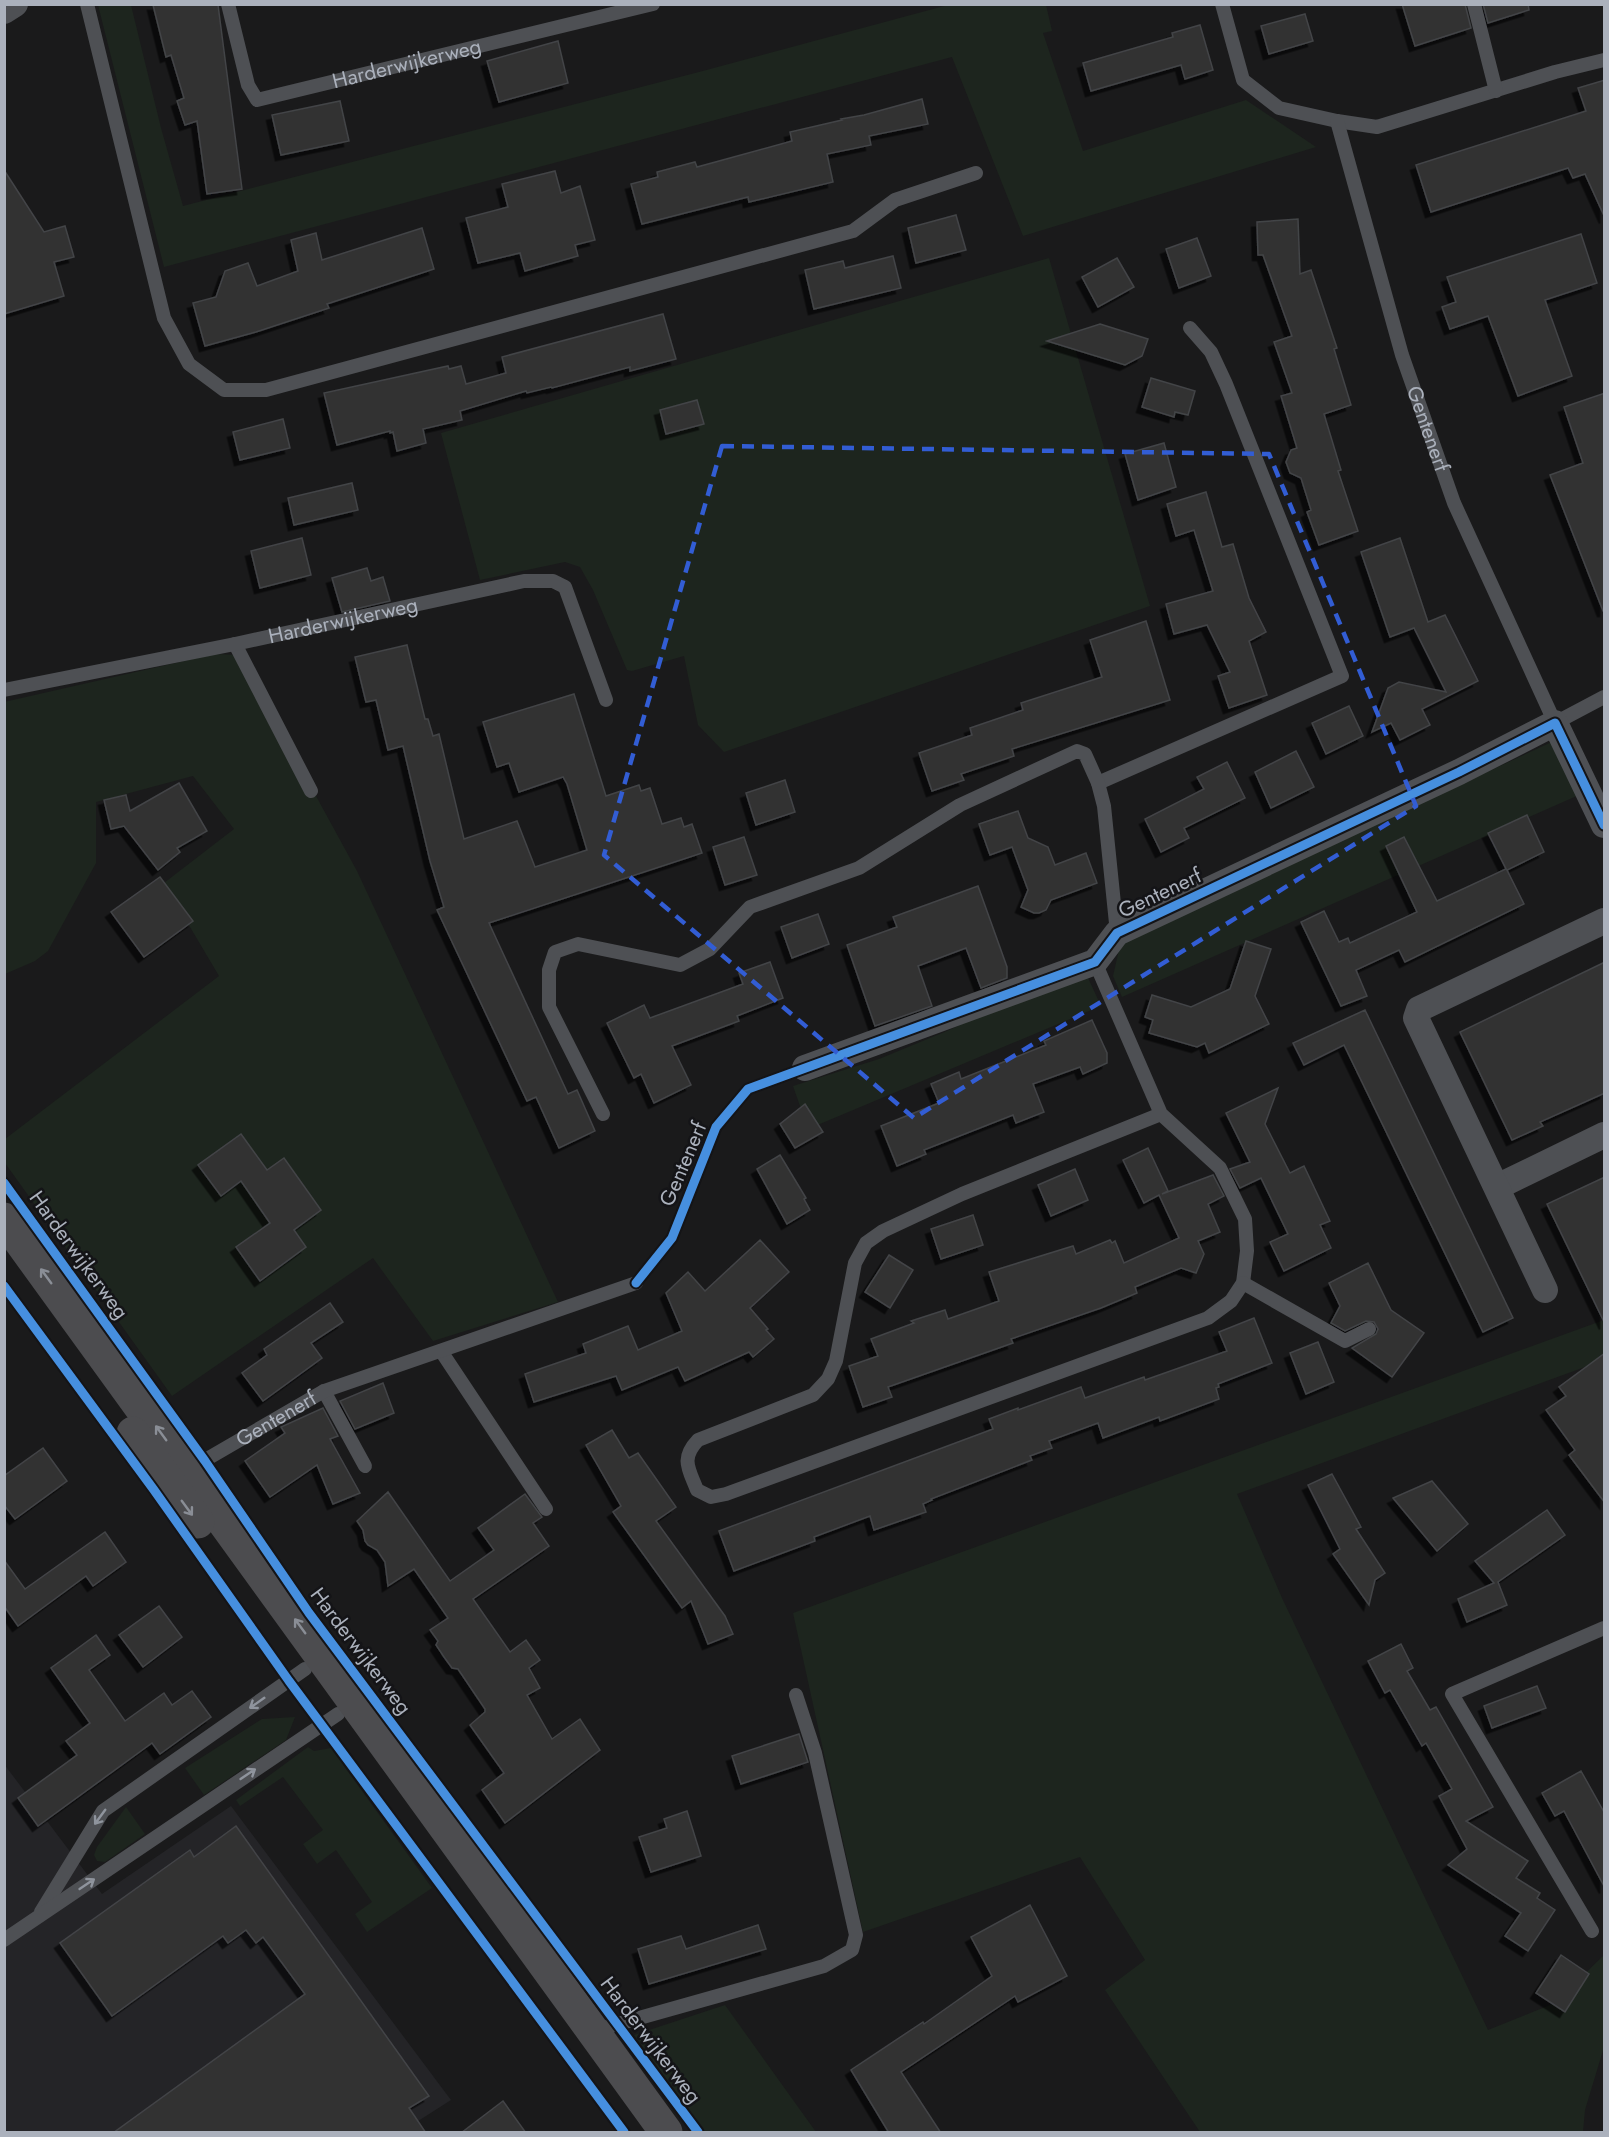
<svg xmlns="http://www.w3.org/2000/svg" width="1609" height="2137" viewBox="0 0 1609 2137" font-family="Jost,sans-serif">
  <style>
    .built { fill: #242427 }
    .green { fill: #1d251e }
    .building { fill: #323233; stroke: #434447; stroke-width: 1.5; filter: url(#shadow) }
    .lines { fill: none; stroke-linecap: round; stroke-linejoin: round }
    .service { stroke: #4e5054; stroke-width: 14 }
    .minor { stroke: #4e5054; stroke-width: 26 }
    .primary { stroke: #4c4c4f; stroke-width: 33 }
    .cycleway-casing { stroke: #141417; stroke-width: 13 }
    .cycleway { stroke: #468fdf; stroke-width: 9 }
    .oneway { stroke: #8a8e96 }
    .oneway2 { stroke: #8f949d }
    .marked { fill: none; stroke: #325dd4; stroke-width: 4.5; stroke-dasharray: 12 8; stroke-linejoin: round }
    .labels { text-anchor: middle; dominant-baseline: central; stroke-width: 5; stroke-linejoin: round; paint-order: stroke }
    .street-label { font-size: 21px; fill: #abb1bc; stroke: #141417 }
  </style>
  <defs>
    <filter id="shadow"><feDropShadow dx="-5.5" dy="5.5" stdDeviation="0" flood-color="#0009"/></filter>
  </defs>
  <rect width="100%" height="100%" fill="#1a1a1b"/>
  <path class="built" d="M4,1764L102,1894L231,1806L451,2100L401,2132H5Z"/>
  <g class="green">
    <path d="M98,5H131L161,128L183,206L699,72L948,5H1046L1052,31L1043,33L1083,151L1246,100L1316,147L1023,236L952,57L164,267Z"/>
    <path d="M1049,258L1150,606L724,752L698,725L684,656L632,671L627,670L593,590L580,567L565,562L480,580L441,433Z"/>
    <path d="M215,654L239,655L357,871L558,1302L433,1341L373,1258L172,1396L5,1163V1139L219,976L164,883L234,829L193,776L96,802V863L48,951L35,961L5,974L4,702Z"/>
    <path d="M1554,741L1579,795L1122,997L1113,976L1121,941Z"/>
    <path d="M1083,967L1101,1006L808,1129L793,1086L879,1059L947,1031Z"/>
    <path d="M1604,1320V1360L1237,1494L1282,1598L1488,2030L1555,2003L1604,1955V2047L1585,2110L1583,2132H1200L1105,1990L1145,1960L1080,1857L863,1932L793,1613Z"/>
    <path d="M295,1717L286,1740L204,1795L185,1768L262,1719Z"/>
    <path d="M308,1747L314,1751L331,1748L432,1888L367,1932L355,1914L372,1902L336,1850L317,1864L303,1844L323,1830L283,1777L240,1806L236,1800Z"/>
    <path d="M126,1807L145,1834L105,1862L97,1861L94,1855L97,1847Z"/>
    <path d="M725,2005L816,2132H705L634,2035Z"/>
  </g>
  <g class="building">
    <path d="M1402,4H1465L1471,28L1415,46Z"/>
    <path d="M1483,4H1528L1529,10L1488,23Z"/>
    <path d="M153,5H218L242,189L207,194L197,121L185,125L177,101L184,98L171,55L166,57Z"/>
    <path d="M1305,14L1313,41L1269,54L1261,26Z"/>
    <path d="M1200,25L1213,70L1185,79L1181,65L1091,91L1083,63L1173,37L1172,33Z"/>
    <path d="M558,41L568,83L499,102L487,61Z"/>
    <path d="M1605,80V218L1585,174L1573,178L1568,168L1431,212L1416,165L1586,111L1578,88Z"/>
    <path d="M922,99L928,124L869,136L871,145L827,154L833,182L749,202L748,197L642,224L631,184L658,177L657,172L695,162L697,167L792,141L790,132L842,120L841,119L864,115Z"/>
    <path d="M340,101L349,141L281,155L272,115Z"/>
    <path d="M4,170L44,232L65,226L74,257L54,262L64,296L4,314Z"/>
    <path d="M555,171L561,193L580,186L595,240L575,245L578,256L525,271L520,253L478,263L466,218L508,207L502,184Z"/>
    <path d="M956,215L966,250L916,263L908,228Z"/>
    <path d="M1298,219L1300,274L1311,270L1337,348L1334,349L1351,405L1324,414L1341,470L1338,471L1358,531L1319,545L1307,512L1311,510L1301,478L1290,473L1286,462L1291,450L1297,448L1281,396L1292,393L1274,342L1292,336L1263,255H1258L1257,222Z"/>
    <path d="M422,228L434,269L327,304L329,308L256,332L205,346L193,303L216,297L225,271L248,263L257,286L298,271L291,240L316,233L322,260Z"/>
    <path d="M1581,234L1597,283L1545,300L1572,376L1518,396L1488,316L1450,329L1442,307L1456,302L1447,277Z"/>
    <path d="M1197,238L1211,276L1179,288L1166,249Z"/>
    <path d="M893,256L901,288L814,309L805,270L843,261L845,268Z"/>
    <path d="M1117,258L1134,287L1098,307L1082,277Z"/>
    <path d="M663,314L676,359L630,371V367L552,388L551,387L527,393L526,391L460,411L462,420L423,429L426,443L397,451L393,432L390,433V431L337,445L324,393L448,366L449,369L461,366L466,384L506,373L502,357Z"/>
    <path d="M1100,324L1148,339L1142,356L1125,365L1047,341Z"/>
    <path d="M1151,378L1195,391L1188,415L1175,412L1174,417L1142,407Z"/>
    <path d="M1605,393V611H1603L1550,475L1583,463L1564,407Z"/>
    <path d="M697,400L704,424L666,434L660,410Z"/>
    <path d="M283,419L290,448L240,460L233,432Z"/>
    <path d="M1164,443L1176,487L1138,500L1125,454Z"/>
    <path d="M352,483L358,510L294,525L288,498Z"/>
    <path d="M1206,492L1222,547L1233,544L1249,598L1266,632L1249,641L1267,695L1229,708L1218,676L1230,672L1207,625L1174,634L1166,604L1213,591L1194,530L1176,536L1167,504Z"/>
    <path d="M302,538L311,575L260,588L251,551Z"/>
    <path d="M1400,538L1428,622L1445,615L1478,681L1422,709L1430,725L1400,740L1391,723L1372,732L1388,688L1399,682L1446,692L1414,628L1390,637L1361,552Z"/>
    <path d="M367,568L371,581L383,577L390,601L342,612L332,578Z"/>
    <path d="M1146,621L1170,700L1012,749L1014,756L961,774L964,780L932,791L919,753L972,735L970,728L1023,710L1021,703L1102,677L1090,640Z"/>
    <path d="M407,645L425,719H428L433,736L439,734L464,839L517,821L535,867L587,850L567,784L563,777L519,792L509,763L497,767L483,722L574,694L606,796L639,785L641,791L650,788L662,824L681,818L684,827L692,824L702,853L489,923L568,1094L577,1090L595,1131L559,1148L536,1097L527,1101L437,910L444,907L430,861L403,746L388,750L376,700L366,702L355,657Z"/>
    <path d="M1349,706L1363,736L1326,754L1312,723Z"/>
    <path d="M1296,751L1314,787L1271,808L1255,772Z"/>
    <path d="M1227,762L1245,798L1184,828L1189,838L1161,852L1145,819L1204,789L1197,777Z"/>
    <path d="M785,780L795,812L756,825L746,793Z"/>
    <path d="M179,783L207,831L177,848L180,852L158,870L124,826L111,829L104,800L126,795L130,811Z"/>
    <path d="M1018,811L1028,838L1048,847L1055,865L1086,853L1097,883L1051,900L1046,910L1039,913H1034L1021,907L1028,890L1012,847L990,855L979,824Z"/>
    <path d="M1527,815L1544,852L1507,870L1524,904L1405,962L1399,950L1356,970L1367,996L1341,1006L1301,922L1324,911L1339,942L1348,938L1350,943L1417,912L1386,846L1404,837L1437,901L1506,869L1488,833Z"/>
    <path d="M744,837L757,875L725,885L713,847Z"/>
    <path d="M160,877L193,921L144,957L111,912Z"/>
    <path d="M978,886L1007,967V978L981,988L966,948L918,966L932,1006L875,1026L847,945L897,927L893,917Z"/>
    <path d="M818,914L829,944L792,958L781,927Z"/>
    <path d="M1246,941L1271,949L1255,996L1269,1024L1209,1053L1205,1043L1197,1047L1149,1033L1153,1020L1145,1017L1152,995L1191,1007L1230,989Z"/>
    <path d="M770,962L783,998L737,1016L739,1021L672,1046L691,1085L654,1103L641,1074L634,1078L607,1023L644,1005L650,1018L743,984L739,973Z"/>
    <path d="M1605,962V1093L1540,1122L1543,1126L1512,1140L1460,1032Z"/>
    <path d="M1365,1010L1513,1318L1483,1332L1344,1045L1304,1065L1293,1043Z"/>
    <path d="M1092,1020L1107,1053V1063L1083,1074L1080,1067L1033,1084L1044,1112L1016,1123L1013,1115L924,1150L926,1154L897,1166L881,1126L939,1103L931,1084L959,1072L961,1079L1046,1045L1044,1041Z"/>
    <path d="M1278,1088L1265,1124L1290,1173L1304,1166L1330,1221L1320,1225L1331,1248L1284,1271L1270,1242L1288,1234L1261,1178L1240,1188L1230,1169L1250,1162L1226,1113Z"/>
    <path d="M805,1104L823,1132L795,1148L780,1124Z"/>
    <path d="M241,1134L267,1170L284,1158L321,1210L294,1230L306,1247L260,1281L236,1247L270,1223L241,1181L221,1196L198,1165Z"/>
    <path d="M1148,1148L1168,1191L1162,1194L1213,1175L1224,1196L1208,1204L1220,1232L1198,1241L1204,1254L1196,1273L1181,1268L1135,1287L1137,1293L1101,1308L1011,1339L1013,1343L888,1387L892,1397L863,1407L849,1366L878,1356L871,1339L914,1323L911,1321L945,1310L948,1319L999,1301L989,1272L1073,1246L1076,1254L1110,1240L1112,1243L1115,1241L1124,1263L1179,1238L1159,1195L1144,1203L1123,1160Z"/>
    <path d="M780,1155L806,1198L804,1199L810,1210L787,1224L757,1169Z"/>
    <path d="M1075,1169L1088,1200L1051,1216L1038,1185Z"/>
    <path d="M1605,1177V1324L1547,1204Z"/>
    <path d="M973,1215L983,1245L941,1259L931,1229Z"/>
    <path d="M760,1240L789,1272L750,1308L768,1329L766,1330L774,1339L753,1357L749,1352L685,1381L678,1367L622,1390L616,1376L534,1402L525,1374L586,1353L583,1344L628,1326L638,1350L682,1331L666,1293L688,1272L705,1291Z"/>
    <path d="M889,1255L913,1270L890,1308L865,1292Z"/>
    <path d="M1368,1263L1391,1310L1424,1333L1392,1377L1352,1348L1376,1334L1378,1329L1374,1322L1366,1321L1345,1331L1331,1323L1340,1306L1329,1283Z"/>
    <path d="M330,1303L343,1322L311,1343L322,1358L263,1401L242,1373L267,1355L264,1349Z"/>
    <path d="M1254,1318L1272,1363L1218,1384L1219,1387L1216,1388L1219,1399L1160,1421L1159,1417L1103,1438L1098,1423L1049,1441L1052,1448L1030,1456L1032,1460L931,1499L932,1500L923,1504L926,1512L874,1530L870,1516L814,1537L815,1541L734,1571L719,1531L993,1429L989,1419L1018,1408V1410L1081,1387L1085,1398L1144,1377L1145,1380L1227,1351L1219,1332Z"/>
    <path d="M1318,1342L1334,1382L1306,1394L1290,1353Z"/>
    <path d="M1605,1353V1503L1569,1455L1575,1450L1546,1410L1566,1396L1559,1387Z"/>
    <path d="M383,1383L394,1413L355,1429L340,1401Z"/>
    <path d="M323,1408L338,1436L330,1439L360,1493L333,1504L317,1465L270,1497L245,1461L285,1433L281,1427Z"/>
    <path d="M612,1430L629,1458L638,1453L676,1507L656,1521L725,1616L733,1634L708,1644L691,1601L682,1608L613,1512L621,1506L586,1445Z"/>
    <path d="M43,1448L67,1481L15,1519L4,1505V1476Z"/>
    <path d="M1332,1474L1361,1527L1356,1529L1385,1573L1375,1580L1369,1605L1333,1554L1340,1549L1308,1485Z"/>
    <path d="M1432,1481L1468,1524L1437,1551L1393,1498Z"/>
    <path d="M388,1492L450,1581L494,1550L478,1528L525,1494L542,1517L533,1523L549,1546L473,1599L510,1652L526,1640L540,1660L529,1668L540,1688L527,1695L552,1739L580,1719L600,1750L505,1823L482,1790L504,1773L470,1725L485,1712V1709L458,1669L452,1668L444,1657L436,1645L438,1641L430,1630L448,1618L414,1569L388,1586L385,1562L377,1550L368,1545L365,1541L363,1530L357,1521Z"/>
    <path d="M1547,1510L1565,1535L1498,1582L1507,1605L1467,1622L1458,1599L1494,1583L1475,1561Z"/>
    <path d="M105,1532L126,1562L93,1586L86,1576L18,1626L4,1606V1560L25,1589Z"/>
    <path d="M159,1606L182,1637L143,1667L119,1635Z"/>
    <path d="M96,1635L110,1655L89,1670L125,1721L164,1693L172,1705L192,1691L211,1717L160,1754L152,1743L38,1826L18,1798L77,1755L66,1741L90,1723L51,1668Z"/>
    <path d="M1401,1644L1413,1668L1407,1671L1430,1710L1436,1707L1493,1807L1466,1821L1528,1861L1516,1878L1540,1893L1537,1898L1555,1910L1528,1951L1505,1936L1521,1913L1448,1865L1467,1849L1439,1796L1452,1789L1426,1743L1422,1746L1390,1690L1385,1693L1368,1661Z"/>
    <path d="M1537,1686L1546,1708L1492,1728L1484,1706Z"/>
    <path d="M799,1734L808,1762L741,1784L732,1756Z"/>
    <path d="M1581,1771L1605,1814V1888L1564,1811L1555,1816L1542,1793Z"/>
    <path d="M687,1811L701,1856L651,1872L639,1837L667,1828L664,1819Z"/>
    <path d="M236,1826L429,2096L409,2108L426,2133H113L305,1994L263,1937L256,1943L246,1930L228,1943L223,1936L112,2016L60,1943L190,1850L194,1857Z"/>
    <path d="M1030,1905L1067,1976L1018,2002L1015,1996L901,2072L941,2133H889L851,2070L923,2022L924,2024L992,1976L971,1937Z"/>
    <path d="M758,1925L766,1949L649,1984L638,1949L681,1936L686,1949Z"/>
    <path d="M1561,1955L1589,1974L1565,2012L1536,1993Z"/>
    <path d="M503,2101L526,2133H461Z"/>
  </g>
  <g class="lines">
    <g class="service">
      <path d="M87,4L164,318L189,364L224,390H266L853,231L895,200L976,173"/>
      <path id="s1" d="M228,4L248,85L257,100L653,4"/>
      <path d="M1222,4L1243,80L1279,108L1337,121L1377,127L1555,72L1604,60"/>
      <path d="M1474,4L1496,91"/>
      <path id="s2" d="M1337,121L1402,355L1454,503L1555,723L1604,697"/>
      <path d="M235,644L311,791"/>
      <path id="s3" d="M4,690L235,644L524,581H553L565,587L606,700"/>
      <path d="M1098,783L1342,676L1226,384L1211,352L1190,328"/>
      <path d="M1095,962L1161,1114L1220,1168L1245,1219L1247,1251L1243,1283L1231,1301L1208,1318L726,1494L711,1497L697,1490C689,1469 680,1459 698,1440L813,1395L828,1379L836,1361L855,1263L866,1243L883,1231L962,1194L1161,1114"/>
      <path d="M603,1114L549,1007V970L555,952L578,944L680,965L710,949L750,907L859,868L960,805L1077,751L1085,754L1098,783L1104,806L1117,933"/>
      <path d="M1243,1283L1345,1341L1369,1329"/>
      <path d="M441,1351L546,1509"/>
      <path d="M324,1391L365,1466"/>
      <path id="s4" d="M188,1470L324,1391L636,1283"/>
      <path d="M41,1912L103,1811L305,1669"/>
      <path d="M1592,1931L1452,1694L1604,1628"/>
      <path d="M4,1940L338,1714"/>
      <path d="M593,2031L824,1966L852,1950L856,1935L815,1753L796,1695"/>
    </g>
    <g class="minor">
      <path d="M4,11L15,4"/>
      <path d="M805,1068L1095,962L1117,933L1459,772L1555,723L1604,825"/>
      <path d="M1497,1187L1604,1135"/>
      <path d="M1545,1290L1416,1018L1419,1009L1604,921"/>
    </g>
    <g class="primary">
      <path d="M4,1219L666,2132"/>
      <path d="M133,1433L198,1522"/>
    </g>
    <defs>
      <g id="cycleway">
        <path d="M4,1183L205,1461L309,1613L698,2132"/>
        <path d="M636,1283L672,1238L716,1127L748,1089L1095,962L1117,933L1459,772L1555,723L1604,825"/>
        <path d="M4,1286L154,1490L289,1681L624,2132"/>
      </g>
    </defs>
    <use href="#cycleway" class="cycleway-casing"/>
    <use href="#cycleway" class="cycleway"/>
  </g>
  <defs><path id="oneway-shaft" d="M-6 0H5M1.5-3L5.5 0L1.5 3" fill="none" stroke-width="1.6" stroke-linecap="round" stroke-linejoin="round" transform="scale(1.5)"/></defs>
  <g class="oneway">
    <use href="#oneway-shaft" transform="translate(46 1276) rotate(-126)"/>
    <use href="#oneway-shaft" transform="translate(161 1433) rotate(-126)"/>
    <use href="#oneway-shaft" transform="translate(187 1508) rotate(54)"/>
    <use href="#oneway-shaft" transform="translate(300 1626) rotate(-126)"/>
  </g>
  <g class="oneway2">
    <use href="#oneway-shaft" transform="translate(257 1703) rotate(145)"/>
    <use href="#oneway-shaft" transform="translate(248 1774) rotate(-34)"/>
    <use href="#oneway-shaft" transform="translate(100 1817) rotate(126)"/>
    <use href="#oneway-shaft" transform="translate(87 1884) rotate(-34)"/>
  </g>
  <path class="marked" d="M722,446L1269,454L1416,806L914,1118L604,855Z"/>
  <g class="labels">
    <g class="street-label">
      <text stroke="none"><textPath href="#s1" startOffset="255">Harderwijkerweg</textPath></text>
      <text stroke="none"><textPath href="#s2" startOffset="321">Gentenerf</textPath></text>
      <text stroke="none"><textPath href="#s3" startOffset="346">Harderwijkerweg</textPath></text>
      <text transform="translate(1160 893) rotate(-25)">Gentenerf</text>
      <text transform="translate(683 1164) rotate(-67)">Gentenerf</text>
      <text transform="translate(79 1255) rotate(54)">Harderwijkerweg</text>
      <text stroke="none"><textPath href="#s4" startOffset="102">Gentenerf</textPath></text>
      <text transform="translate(361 1651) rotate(53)">Harderwijkerweg</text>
      <text transform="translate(651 2040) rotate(53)">Harderwijkerweg</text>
    </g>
  </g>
  <rect width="1609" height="2137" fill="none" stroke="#abb1bc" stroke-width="12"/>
</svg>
